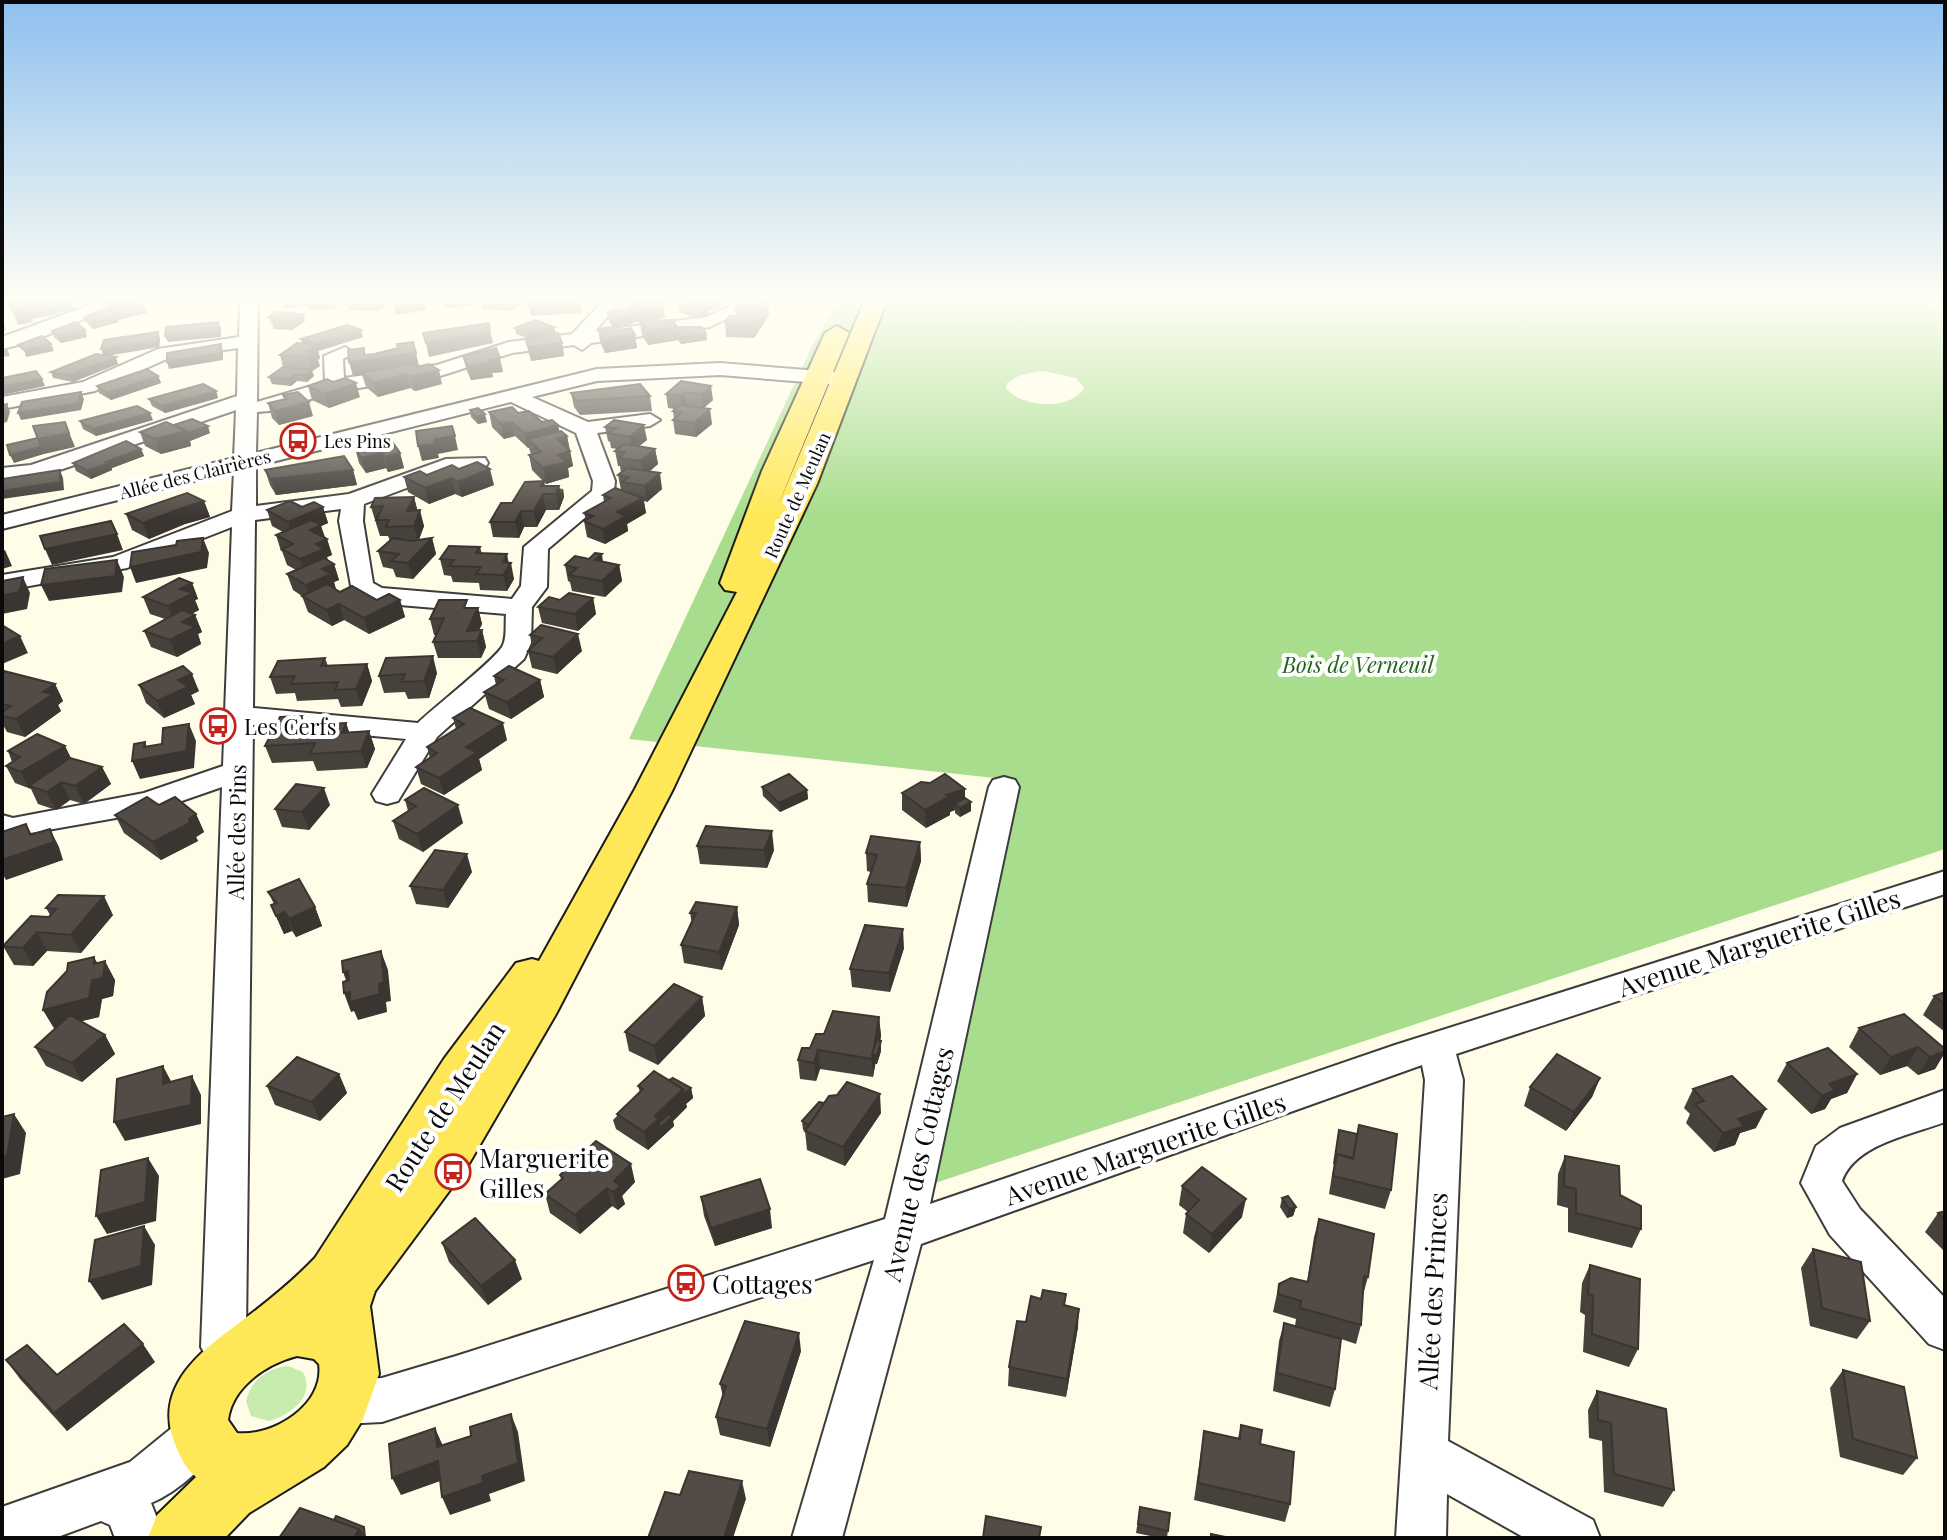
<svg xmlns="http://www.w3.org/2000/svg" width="1947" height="1540" viewBox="0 0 1947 1540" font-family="'Playfair Display',serif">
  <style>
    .green { fill: #c8ebae }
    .forest { fill: #a8dd8d; fill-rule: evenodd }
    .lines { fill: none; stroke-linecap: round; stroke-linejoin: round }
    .minor-casing { stroke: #3d3d3d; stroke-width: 4 }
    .major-casing { stroke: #1b1b1b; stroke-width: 4 }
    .minor { fill: #fff; fill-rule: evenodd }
    .major { fill: #ffe857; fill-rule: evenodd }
    .wall { fill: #47413c }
    .shaded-wall { fill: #3a3531 }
    .building { fill: #534c46; stroke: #3a3531; stroke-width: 2 }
    .labels { text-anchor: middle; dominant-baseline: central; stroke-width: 8; stroke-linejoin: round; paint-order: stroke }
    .far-poi-label { font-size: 18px; fill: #0a0a0a; stroke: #fff; text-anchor: start }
    .far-street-label { font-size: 18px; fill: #0a0a0a; stroke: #fff }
    .park-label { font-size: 22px; font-style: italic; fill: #1f6417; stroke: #fff }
    .poi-label { font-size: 22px; fill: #0a0a0a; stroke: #fff; text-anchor: start }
    .street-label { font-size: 22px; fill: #0a0a0a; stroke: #fff }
    .near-street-label { font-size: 26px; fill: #0a0a0a; stroke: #fff }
    .near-poi-label { font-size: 26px; fill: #0a0a0a; stroke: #fff; text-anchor: start }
  </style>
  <rect width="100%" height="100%" fill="#fffde7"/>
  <path class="green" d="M288,1366L303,1372C316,1397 290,1415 269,1421L251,1416L246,1401C251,1380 267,1368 288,1366Z"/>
  <path class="forest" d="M838,302H1927L1945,315V849L923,1187L1014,780L629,739L812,346ZM1043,371L1076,378L1084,388C1071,411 1021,408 1006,388L1007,383L1020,375Z"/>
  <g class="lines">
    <defs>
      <g id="minor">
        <path d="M98,302H122L34,341L2,349V337Z"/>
        <path d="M240,302H258L257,402L325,382L324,356L345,347L354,353L343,359L344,378L437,365L509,342L572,334L602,302H620L595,331L706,317L730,306L729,302H747L748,308L710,327L591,343L582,350L574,345L512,353L440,376L338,391L270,411L257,412L256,453L597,369L720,363L844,373L854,379L844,385L720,375L597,381L532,397L588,422L650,414L660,420L650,426L597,433L615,481L614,493L548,549L547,587L532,607L531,643L524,659L437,737L398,801L387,804L376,801L372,794L406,739L253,725L246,1332L255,1359L248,1374L232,1380L216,1374L201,1347L222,787L150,812L2,838V815L13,818L144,793L223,766L232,527L127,568L2,591V575L113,557L232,511L234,471L2,529V515L234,458L236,410L42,476L2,482V468L31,465L237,396L238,348L169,358L95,391L2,409V397L83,382L158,349L239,337ZM511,402L576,433L593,481L592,491L524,547L521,586L512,599L382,588L373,583L363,521L364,504L449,472L485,468L488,463L485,458L446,459L349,494L256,506V466ZM341,509L339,521L352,591L376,603L506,614C505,624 507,636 503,645C499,657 433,708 418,723L253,708L255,520Z"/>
        <path d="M1004,777L1015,780L1019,787L930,1204L1395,1045L1945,871V894L1456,1054L1463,1080L1448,1441L1593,1520L1600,1538H1525L1447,1494L1446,1538H1396L1425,1080L1422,1065L921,1244L842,1538H792L874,1260L382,1422L343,1424L326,1418L320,1402L326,1386L343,1380L382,1378L456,1356L885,1219L989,787L993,780Z"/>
        <path d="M1945,1090V1122C1911,1135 1855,1144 1842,1181L1860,1209L1945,1298V1350L1929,1344L1830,1235L1801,1183L1816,1146L1840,1128Z"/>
        <path d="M201,1411L218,1418L225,1434C213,1461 178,1492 151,1503L165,1538H115L110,1525L101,1521L55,1538H2V1507L130,1462L184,1418Z"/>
      </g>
      <path id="major" d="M864,302H886L817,484L673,789L556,1014L467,1167L375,1291L370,1306L379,1374L363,1419L347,1445L324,1467L249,1513L225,1538H148L157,1515L196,1477C184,1467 177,1451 172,1435C158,1385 200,1352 235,1326C262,1306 291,1283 315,1258L444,1059L516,963L532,959L539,961L635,789L737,592L725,590L720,583L762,471L825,333L837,326L849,333L777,508ZM297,1356L314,1359L319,1364C325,1405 273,1437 237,1433L228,1420C232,1387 266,1364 297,1356Z"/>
    </defs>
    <use href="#minor" class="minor-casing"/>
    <use href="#major" class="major-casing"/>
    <use href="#minor" class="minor"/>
    <use href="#major" class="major"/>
  </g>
  <g class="wall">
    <path d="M104,302L147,313L118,320L119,322L93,329L87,323L84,317L107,308Z"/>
    <path d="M282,302H337L335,309L309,310L308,306L284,308Z"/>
    <path d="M347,302H385L386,305L378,311L349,310Z"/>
    <path d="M480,302H517L518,305L511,311L482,309Z"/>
    <path d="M527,302L581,306L582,313L531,316Z"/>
    <path d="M630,302L665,317L649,321L706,334L707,340L681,344L678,340L648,345L642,335L640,323L636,322L618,327L620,330L635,335L637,348L605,353L600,342L598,329L612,327L608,318L607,312L631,309Z"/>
    <path d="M686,302H722H721V307L708,311L709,316L698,319L679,312V306Z"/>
    <path d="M735,310L769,315L754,338L726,337L725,323L736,316Z"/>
    <path d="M303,314L305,321L292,330L274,329L269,317Z"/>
    <path d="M515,328L556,333L562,343L564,356L531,361L526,340L548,335L529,339L516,334Z"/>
    <path d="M85,330L87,337L61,343L54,337L52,331Z"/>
    <path d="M361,330L363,337L318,351L320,358L318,360L320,366L312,371L314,376L307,382L297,381L291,386L272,384L269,377L283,367L280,355L302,344L301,339Z"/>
    <path d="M160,339L159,347L107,356L118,364L73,382L53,378L51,372Z"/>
    <path d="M413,342L419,366L442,384L415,391L410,388L378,397L366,387L362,375L353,376L364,348L365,355L375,354L398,348Z"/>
    <path d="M463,356L503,372L492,373L493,377L471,380L466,369Z"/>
    <path d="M158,376L161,383L111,400L99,393L97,386Z"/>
    <path d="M681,381L713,400L704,408L712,424L696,437L675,434L673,420L674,419L673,411L674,409L668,408L666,394Z"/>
    <path d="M308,386L360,397L329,408L312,400Z"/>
    <path d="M216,391L218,398L165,413L152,406L149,399Z"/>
    <path d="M571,393L650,396L652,411L580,415L574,407Z"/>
    <path d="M283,395L313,416L279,425L272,418L268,403L284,399Z"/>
    <path d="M470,410L487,422L478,424L471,417Z"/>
    <path d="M489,412L518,413L542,422L558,425L559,431L567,436L573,466L568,468L569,477L546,484L532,470L529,455L531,454L529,448H528L515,436L504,439L492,427Z"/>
    <path d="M153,420L96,436L83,429L80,421Z"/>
    <path d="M614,420L647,440L638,446L655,449L658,464L649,472L662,489L647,502L644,501L646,513L627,524L628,531L605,544L587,537L584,521L586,520L584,513L604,502L603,495L621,490L618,475L621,473L620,466H618L615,451L617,449L611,448L610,442L608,441L605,427Z"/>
    <path d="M174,425L210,433L190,441L191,446L161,454L145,446L140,432Z"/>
    <path d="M355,448L400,453L404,468L388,472L386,468L366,473L359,463Z"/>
    <path d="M141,449L144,456L112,468V470L91,479L76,471L73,463Z"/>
    <path d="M265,470H353L357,485L276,495L270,485Z"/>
    <path d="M427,475L494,485L462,497L455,494L429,504L408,492L404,477Z"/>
    <path d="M545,486L563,489L564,497L559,510H546L537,527H524L519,538L493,537L490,522L512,503Z"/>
    <path d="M414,497L417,511L424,526L419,540L432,538L436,554L413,579L396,577L393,569L383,567L378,551L390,541L388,536H380L371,507Z"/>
    <path d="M204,501L210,517L185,524L149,539L132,530L126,514Z"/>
    <path d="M302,507H323L328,523L321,526L325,537L327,539L332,555L327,557L328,561L334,564L339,580L334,582L336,589L340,592L377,600H400L405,617L369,634L344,620L332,626L308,612L302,596L293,590L287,574L296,570L287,565L282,551H281L276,535L283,532L272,526L267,510Z"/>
    <path d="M480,547L482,554L508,563L514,579L507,591L480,590L479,583L453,582L451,576L444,575L440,559Z"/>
    <path d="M603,562L619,565L622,581L605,597L572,591L570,582L568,581L565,565Z"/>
    <path d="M192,583L198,599L195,600L199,610L191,614L195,615L202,632L198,634L201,644L177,657L151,647L144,631L165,619L150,614L143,597Z"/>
    <path d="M593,598L596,614L578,631L542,623L538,607L560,600Z"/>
    <path d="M478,608L482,624L479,630H482L486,647L481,658H438L433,642L436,635H434L430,619Z"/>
    <path d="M530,635L582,651L557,674L532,668L528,651L532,647Z"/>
    <path d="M325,658L328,666L367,664L372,681L362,706L341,707L338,699L297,701L295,693L276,694L270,677Z"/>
    <path d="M2,672L55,684L63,701L58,705L61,711L25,737L7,732L2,723Z"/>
    <path d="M437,673L429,698L408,699L405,692L384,693L379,676Z"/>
    <path d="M494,676L540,680L544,697L511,719L489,709L484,692L496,685Z"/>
    <path d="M139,685L199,691L191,695L195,704L164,718L146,703Z"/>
    <path d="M302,716L305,725L346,723L349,732L369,731L375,749L367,768L317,771L313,761L272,763L265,746Z"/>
    <path d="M453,718L507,740L479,759L482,770L444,795L421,784L416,767L430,758L427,747L456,729Z"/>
    <path d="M65,746L71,758L102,767L111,784L84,804L70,800L56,810L38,804L31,789L15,783L6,766L12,762L8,751Z"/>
    <path d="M762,787L807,790L808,799L780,812L763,796Z"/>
    <path d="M902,793L965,798L971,802V811L960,817L955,813V810L950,812V815L926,828L902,810Z"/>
    <path d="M405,800L463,823L423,852L399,839L393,821L408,811Z"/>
    <path d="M159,805L196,814L204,832L196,837L198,841L161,860L124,833L115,815Z"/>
    <path d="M330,805L309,830L282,827L275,809Z"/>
    <path d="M920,842L921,861L907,907L868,902L867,884L871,872L867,871L866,853Z"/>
    <path d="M697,846L774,850L767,868L700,864Z"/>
    <path d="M472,872L448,908L416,904L410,886Z"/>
    <path d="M268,892L315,907L322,926L296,937L292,931L284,934L271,905L274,904Z"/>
    <path d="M737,907L739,925L722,970L684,963L681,945L692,924L690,913Z"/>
    <path d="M46,908L113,915L81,953L47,951L33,966L14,965L3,946L49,917L50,915Z"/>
    <path d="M904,948L890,992L852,987L850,969Z"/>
    <path d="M97,963L115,980L113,996L102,999L99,1017L81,1021L105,1035L115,1054L82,1082L46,1066L35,1047L56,1028H54L43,1010Z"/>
    <path d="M1945,992V1032L1923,1015L1934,996Z"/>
    <path d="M702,997L705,1016L658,1065L629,1051L625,1032Z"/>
    <path d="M879,1017L881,1036L880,1041H881V1051L877,1064H875L873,1077L820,1069L816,1081L800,1079L798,1060L824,1034Z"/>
    <path d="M1859,1028L1945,1049V1053L1935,1069L1918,1075L1907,1066L1880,1075L1849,1047Z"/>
    <path d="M1787,1063L1857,1074L1847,1093L1831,1099L1825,1109L1811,1114L1777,1081Z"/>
    <path d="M339,1074L347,1093L320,1121L275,1105L267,1086Z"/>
    <path d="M1600,1078L1592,1097L1566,1131L1524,1106L1530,1087Z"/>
    <path d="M669,1080L691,1088L693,1098L686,1104L687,1107L673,1121L674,1126L648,1150L616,1129L613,1120L617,1116V1114L640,1092L638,1086Z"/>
    <path d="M1693,1089L1756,1128L1740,1133L1735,1145L1714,1152L1686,1123L1690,1114L1684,1108Z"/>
    <path d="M824,1103L881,1113L845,1166L807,1150L805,1131L803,1130L802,1121Z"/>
    <path d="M1359,1125L1391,1190L1385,1209L1329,1194L1339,1130L1357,1134Z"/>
    <path d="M1565,1156L1641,1229L1632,1248L1568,1232V1208L1557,1205L1558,1174Z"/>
    <path d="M560,1175L635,1182L622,1196L625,1204L618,1210L612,1206L580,1234L550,1213L545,1194L561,1179Z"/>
    <path d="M1182,1186L1242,1217L1209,1253L1183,1233L1186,1214L1188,1212L1179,1205Z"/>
    <path d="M701,1197L772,1228L715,1246L704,1216Z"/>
    <path d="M1282,1198L1296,1207L1293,1216L1287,1218L1280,1207Z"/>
    <path d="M1945,1211V1252L1925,1232L1938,1213Z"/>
    <path d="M1319,1219L1368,1277L1363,1295L1361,1325L1356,1344L1341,1339L1335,1389L1330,1407L1273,1391L1279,1341L1284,1323L1295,1326L1296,1319L1273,1312L1279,1284L1307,1282L1314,1237Z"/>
    <path d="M442,1243L522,1279L488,1305L449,1262Z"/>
    <path d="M1813,1249L1870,1321L1857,1339L1810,1326L1801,1268Z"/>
    <path d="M1590,1265L1638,1349L1629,1367L1583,1352L1585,1315L1580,1312L1582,1283Z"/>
    <path d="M1065,1306L1078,1327L1066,1397L1008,1386L1009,1367L1026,1322Z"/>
    <path d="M801,1351L770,1447L720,1435L716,1417L723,1397L720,1384Z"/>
    <path d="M6,1360L57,1375L155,1362L67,1431L20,1379Z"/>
    <path d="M1843,1370L1917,1458L1903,1475L1840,1457L1830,1388Z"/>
    <path d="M1597,1391L1674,1490L1663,1507L1604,1492L1602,1441L1589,1438L1588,1410Z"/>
    <path d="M1241,1425L1260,1444L1290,1504L1285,1522L1194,1500L1204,1431L1238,1438Z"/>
    <path d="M1140,1507L1170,1513L1167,1538H1160L1136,1533Z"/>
  </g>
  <g class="shaded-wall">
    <path d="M71,302L74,308L49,316L32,319L33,322L18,325L13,312L26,306L43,303Z"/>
    <path d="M133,302H143L147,313L118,320L119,322L93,329L91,322L115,316L111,307Z"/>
    <path d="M282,302H307L308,306L284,308Z"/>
    <path d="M375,302H385L386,305L378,311Z"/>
    <path d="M393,302H425L427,310L396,315Z"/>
    <path d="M443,302H475L476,305L445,309Z"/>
    <path d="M509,302H517L518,305L511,311Z"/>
    <path d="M714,302H722H721V307L708,311L709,316L698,319L697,313L702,307Z"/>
    <path d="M768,302L769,315L754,338L753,324Z"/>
    <path d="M663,303L665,317L643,323L641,310Z"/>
    <path d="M303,314L305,321L292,330L290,323Z"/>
    <path d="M635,315L636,322L613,329L612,322Z"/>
    <path d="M2,320L6,330L2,331Z"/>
    <path d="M218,322L221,328V337L168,342L165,336Z"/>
    <path d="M554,327L556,333L529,339L528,332Z"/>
    <path d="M677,327L678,340L648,345L646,331Z"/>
    <path d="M85,330L87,337L61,343L58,336Z"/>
    <path d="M361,330L363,337L318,351L320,358L318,360L320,366L312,371L314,376L307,382L305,375L312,370L307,351L315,344Z"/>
    <path d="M490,330L493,343L429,357L426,343Z"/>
    <path d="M158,332L160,339L159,347L104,356L101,349Z"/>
    <path d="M706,334L707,340L681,344L680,337Z"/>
    <path d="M635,335L637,348L605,353L603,339Z"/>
    <path d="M562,343L564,356L531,361L528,347Z"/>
    <path d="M51,344L54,351L26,357L24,350Z"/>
    <path d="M221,344L223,351V360L169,369L167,362Z"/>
    <path d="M364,348L367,360L416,353L419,367L353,376L349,362Z"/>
    <path d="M7,349L10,356L2,357V350Z"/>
    <path d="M116,357L118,364L73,382L70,375Z"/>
    <path d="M500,358L503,372L492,373L493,377L471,380L468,366L489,360Z"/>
    <path d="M439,370L442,384L415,391L411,377Z"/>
    <path d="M295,374L297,381L291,386L289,379Z"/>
    <path d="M406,374L410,388L378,397L374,383Z"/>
    <path d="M158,376L161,383L111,400L108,393Z"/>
    <path d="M42,379L45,386L2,395V387Z"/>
    <path d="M356,383L360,397L329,408L325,394Z"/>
    <path d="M711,386L713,400L703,408L702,394Z"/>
    <path d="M216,391L218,398L165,413L162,406Z"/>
    <path d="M81,392L84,399L81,410L21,420L18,413Z"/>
    <path d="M685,392L686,406L682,410L680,396Z"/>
    <path d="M309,402L313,416L279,425L275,411Z"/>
    <path d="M7,404L10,412L7,422L2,423V415Z"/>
    <path d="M710,409L712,424L696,437L694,423Z"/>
    <path d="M150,413L153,420L96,436L93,429Z"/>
    <path d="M485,414L487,422L478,424L476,417Z"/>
    <path d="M65,422L75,447L44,454L14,463L10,455Z"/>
    <path d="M512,422L515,436L504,439L501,424Z"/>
    <path d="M558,425L561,438L567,436L570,451L528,439L529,448H528L525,434Z"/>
    <path d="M644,425L647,440L632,452L630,437Z"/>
    <path d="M208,426L210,433L190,441L191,446L161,454L155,439Z"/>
    <path d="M455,436L458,450L438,454L439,458L422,461L418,446L435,439Z"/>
    <path d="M141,449L144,456L112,468V470L91,479L88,471L106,462Z"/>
    <path d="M655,449L658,464L643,476L641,461Z"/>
    <path d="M570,451L573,466L568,468L569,477L546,484L543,468L558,455Z"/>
    <path d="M382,453L386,468L366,473L361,458Z"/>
    <path d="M400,453L404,468L388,472L384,457Z"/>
    <path d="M490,469L494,485L462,497L458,482Z"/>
    <path d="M60,470L63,478L64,490L2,499V491Z"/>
    <path d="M353,470L357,485L276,495L271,479Z"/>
    <path d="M660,473L662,489L647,502L645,486Z"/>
    <path d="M452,478L455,494L429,504L425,488Z"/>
    <path d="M544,481L547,494H543L546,510L537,527L534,511L541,486Z"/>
    <path d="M559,486L561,494L563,489L564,497L559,510L556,494Z"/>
    <path d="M414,497L418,512L411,527L407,511Z"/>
    <path d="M643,498L646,513L627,524L628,531L605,544L603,529L617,512Z"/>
    <path d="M204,501L210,517L185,524L149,539L143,523L179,509Z"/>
    <path d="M323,507L328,523L321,526L325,540L327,539L332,555L327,557L329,565L305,575L288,522Z"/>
    <path d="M420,510L424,526L418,541L414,526Z"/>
    <path d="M521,511L524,527L519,538L515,522Z"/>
    <path d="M117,534L123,550L52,565L45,549Z"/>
    <path d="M203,538L209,553L207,568L136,583L130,567Z"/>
    <path d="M432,538L436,554L413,579L408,563Z"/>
    <path d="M5,550L12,566L2,569V551Z"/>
    <path d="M507,554L509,565L511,563L514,579L507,591L503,575V562Z"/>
    <path d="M602,554L604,570L595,560Z"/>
    <path d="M117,560L124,577L122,592L49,601L41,585Z"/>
    <path d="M334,564L339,580L334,582L336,590L311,601L306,585L322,569Z"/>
    <path d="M619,565L622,581L605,597L602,581Z"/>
    <path d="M23,577L30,593L27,609L2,614V596Z"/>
    <path d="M192,583L198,599L195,600L199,610L174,623L168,606L180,589Z"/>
    <path d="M593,598L596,614L578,631L575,614Z"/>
    <path d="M400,600L405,617L369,634L364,618Z"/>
    <path d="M339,604L344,620L332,626L327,610Z"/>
    <path d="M478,608L482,624L474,641L467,631Z"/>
    <path d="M195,615L202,632L198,634L201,644L177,657L170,640L182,622Z"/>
    <path d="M482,630L486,647L481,658L477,641Z"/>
    <path d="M578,634L582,651L557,674L553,657Z"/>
    <path d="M20,636L28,653L2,664V644Z"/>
    <path d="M433,656L437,673L429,698L424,681Z"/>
    <path d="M367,664L372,681L362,706L356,689Z"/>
    <path d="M192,674L199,691L191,695L195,704L164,718L157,701L178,680Z"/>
    <path d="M540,680L544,697L511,719L507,702Z"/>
    <path d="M55,684L63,701L58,705L61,711L25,737L16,719L43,692Z"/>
    <path d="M302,716L308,734L298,725Z"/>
    <path d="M346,723L352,741L342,733Z"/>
    <path d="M503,723L507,740L479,759L482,770L444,795L439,778L466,747Z"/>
    <path d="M189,724L196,741L194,768L140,779L132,761L144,747L145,742L151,758Z"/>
    <path d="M369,731L375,749L367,768L361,751Z"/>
    <path d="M65,746L73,763L29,786L30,790L21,772Z"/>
    <path d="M102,767L111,784L84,804L75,786Z"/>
    <path d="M61,782L70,800L56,810L47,792Z"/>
    <path d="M324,788L330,805L309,830L302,812Z"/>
    <path d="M965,789V805L971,802V811L960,817V808L955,804V810L950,812V815L926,828L925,810L946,795Z"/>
    <path d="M807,790L808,799L780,812L779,803Z"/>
    <path d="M458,805L463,823L423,852L417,834Z"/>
    <path d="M196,814L204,832L196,837L198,841L161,860L153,842Z"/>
    <path d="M26,824L36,842L50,829L59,847L63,860L6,880L2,873V860L30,835Z"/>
    <path d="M772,831L774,850L767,868L764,850Z"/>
    <path d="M920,842L921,861L907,907L906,888Z"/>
    <path d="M467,854L472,872L448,908L443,890Z"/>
    <path d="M104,896L113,915L81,953L71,935Z"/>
    <path d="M315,907L322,926L296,937L289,919Z"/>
    <path d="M737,907L739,925L722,970L719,952Z"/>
    <path d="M285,912L292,931L284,934L276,916Z"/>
    <path d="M903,929L904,948L890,992L889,973Z"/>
    <path d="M37,932L47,951L33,966L23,948Z"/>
    <path d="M381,951L388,970L391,1001L386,1002L387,1012L358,1020L354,1011L351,1012L344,993L350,991L343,972L348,971L379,984Z"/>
    <path d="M94,957L104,975L105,961L115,980L113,996L102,999L99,1017L54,1028L43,1010L94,964Z"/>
    <path d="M702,997L705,1016L658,1065L654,1046Z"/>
    <path d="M879,1017L881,1036L878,1052L881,1041V1051L877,1064V1056L873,1077L872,1059Z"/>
    <path d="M105,1035L115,1054L82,1082L72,1063Z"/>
    <path d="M1918,1047L1907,1066L1880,1075L1891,1057Z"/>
    <path d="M818,1050L820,1069L816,1081L814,1063Z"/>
    <path d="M1945,1051L1935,1069L1918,1075L1930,1057Z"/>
    <path d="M163,1066L173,1085L163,1084Z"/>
    <path d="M339,1074L347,1093L320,1121L312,1102Z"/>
    <path d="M1857,1074L1847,1093L1831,1099L1825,1109L1811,1114L1829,1084Z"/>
    <path d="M192,1076L201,1095V1124L125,1141L114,1122Z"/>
    <path d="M1600,1078L1592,1097L1566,1131L1574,1112Z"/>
    <path d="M691,1088L693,1098L686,1104L687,1107L673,1121L674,1126L648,1150L644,1132L655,1116L683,1089Z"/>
    <path d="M880,1094L881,1113L845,1166L843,1147Z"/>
    <path d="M1766,1109L1756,1128L1740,1133L1735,1145L1714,1152L1723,1133L1738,1119Z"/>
    <path d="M14,1114L26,1133L20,1174L2,1179V1157Z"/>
    <path d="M148,1158L159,1176L156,1221L107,1234L96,1216Z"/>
    <path d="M631,1164L635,1182L622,1196L625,1204L618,1210L613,1192L614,1181Z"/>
    <path d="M607,1188L612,1206L580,1234L575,1215Z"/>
    <path d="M1246,1199L1242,1217L1209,1253L1212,1234Z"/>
    <path d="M1296,1207L1293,1216L1287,1218L1289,1209Z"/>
    <path d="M770,1209L772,1228L715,1246L711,1228Z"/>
    <path d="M144,1226L155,1245L152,1285L102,1300L89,1281Z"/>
    <path d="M515,1260L522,1279L488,1305L481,1286Z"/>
    <path d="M1079,1309L1078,1327L1066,1397L1067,1379Z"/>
    <path d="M799,1333L801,1351L770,1447L767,1429Z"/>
    <path d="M143,1344L155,1362L67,1431L54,1413Z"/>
    <path d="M511,1414L518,1432L525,1481L489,1494L491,1501L450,1515L442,1497L482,1476Z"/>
    <path d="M435,1428L443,1446L437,1447Z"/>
    <path d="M438,1461L446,1479L401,1495L392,1478Z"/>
    <path d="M742,1481L746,1499L733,1538H724Z"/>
    <path d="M359,1529L364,1538H354Z"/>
  </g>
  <g class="building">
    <path d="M14,302H43V303L26,306L28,309L13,312L8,303Z"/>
    <path d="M43,302H69L46,309Z"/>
    <path d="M104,302H133L111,307Z"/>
    <path d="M527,302H580L581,306L530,309Z"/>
    <path d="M630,302H662L663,303L641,310L634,309Z"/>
    <path d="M686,302H716L702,307L708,309L697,313L679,306Z"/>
    <path d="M767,302L753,324L725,323L729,316H738L741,310H735L738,305Z"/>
    <path d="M107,308L117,316L91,322L84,317Z"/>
    <path d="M631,308L635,315L612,322L607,312Z"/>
    <path d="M276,312L303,314L290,323L272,322L278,318L269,317Z"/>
    <path d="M535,320L554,327L528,332L515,328Z"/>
    <path d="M673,320L677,327L646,331L640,321Z"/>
    <path d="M76,322L85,330L58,336L52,331Z"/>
    <path d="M218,322L219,330L165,336L166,327Z"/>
    <path d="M489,323L490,330L426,343L423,333Z"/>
    <path d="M347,325L361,330L315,344L301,339Z"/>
    <path d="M618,326L620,330L631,328L635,335L603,339L598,329Z"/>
    <path d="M677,327H702L706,334L680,337L678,333Z"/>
    <path d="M158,332L157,341L101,349L104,340Z"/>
    <path d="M558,333L562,343L528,347L526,340Z"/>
    <path d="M42,336L51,344L24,350L18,345Z"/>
    <path d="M413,342L416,353L349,362L348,350L364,348V355L375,354L398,348L397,344Z"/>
    <path d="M297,343L316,345L307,351L316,352L308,357L280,355Z"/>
    <path d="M221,344V353L167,362V353Z"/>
    <path d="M496,348L500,358L489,360L490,363L468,366L463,356Z"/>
    <path d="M96,354L116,357L70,375L51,372Z"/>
    <path d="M412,364L417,367L429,364L439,370L411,377L406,374L374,383L362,373Z"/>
    <path d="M283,367L312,370L305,375L295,374L289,379L269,377Z"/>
    <path d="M147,369L158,376L108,393L97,386Z"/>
    <path d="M36,371L42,379L2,387V378Z"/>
    <path d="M345,378L356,383L325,394L308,386L327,379L333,382Z"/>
    <path d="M681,381L711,386L702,394L685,392L680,396L666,394Z"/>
    <path d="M203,384L216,391L162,406L149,399Z"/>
    <path d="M640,384L650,396L577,401L571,393Z"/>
    <path d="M81,392L78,403L18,413L22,402Z"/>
    <path d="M298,392L309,402L275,411L268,403L286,399L283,395Z"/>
    <path d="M7,404L4,415H2V405Z"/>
    <path d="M680,405L710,409L694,423L673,420L682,412L673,411Z"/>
    <path d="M137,406L150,413L93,429L80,421Z"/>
    <path d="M512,407L518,413L529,411L542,422L552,420L558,425L525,434L512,422L501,424L489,412Z"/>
    <path d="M478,408L485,414L476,417L470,410Z"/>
    <path d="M192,419L208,426L187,433L186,431L174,425Z"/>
    <path d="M614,420L644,425L630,437L608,433L616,428L605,427Z"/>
    <path d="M65,422L69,433L38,439L33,426Z"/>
    <path d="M166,422L186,431L155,439L140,432Z"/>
    <path d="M452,426L455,436L435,439V444L418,446L416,431Z"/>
    <path d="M561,431L567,436L557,439L570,451L558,455L567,462L543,468L529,455L541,452L528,439Z"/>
    <path d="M38,438L41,447L10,455L7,445Z"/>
    <path d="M391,440L400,453L384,457L382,453L361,458L355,448Z"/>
    <path d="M126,441L141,449L106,462L109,463L88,471L73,463Z"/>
    <path d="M624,444L655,449L641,461L619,458L625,452L615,451Z"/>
    <path d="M344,456L353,470L271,479L265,470Z"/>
    <path d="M477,462L490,469L458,482L452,478L425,488L404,477L420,471L427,475L452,465L459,469Z"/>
    <path d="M627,468L660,473L645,486L622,482L629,477L618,475Z"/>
    <path d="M60,470V482L2,491V479Z"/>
    <path d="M544,481L541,486H559L556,494H543L534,511H521L515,522H490L501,503H512L525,482Z"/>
    <path d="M615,488L643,498L617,512L626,516L603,529L584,521L593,516L584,513L611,498L603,495Z"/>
    <path d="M187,493L204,501L179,509L143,523L126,514Z"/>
    <path d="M414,497L407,511L420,510L414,526L386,527L389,520H376L383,506L371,507L375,498Z"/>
    <path d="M290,501L302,507L314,502L323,507L288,522L267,510Z"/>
    <path d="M311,520L321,525L310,530L327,539L316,544L324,549L300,559L282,549L293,544L276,535Z"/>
    <path d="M111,521L117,534L45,549L40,536Z"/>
    <path d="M203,538L201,552L130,567L132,552L176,545L177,541Z"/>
    <path d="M393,538L411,541L432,538L408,563L391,561L399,554L378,551Z"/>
    <path d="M449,546L480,547L476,553L507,554L503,562L511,563L503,575L476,574L481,567L449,566L454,560L440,559Z"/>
    <path d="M595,553L602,554L595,560L619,565L602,581L569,575L577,568L565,565L575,556L589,559Z"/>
    <path d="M324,558L334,564L322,569L331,574L306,585L287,574Z"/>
    <path d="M117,560L115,576L41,585L45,569Z"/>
    <path d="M23,577L19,592L2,596V581Z"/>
    <path d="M179,578L192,583L180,589L193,593L168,606L143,597Z"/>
    <path d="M327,584L340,592L352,586L377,600L389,594L400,600L364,618L339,604L327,610L302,596Z"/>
    <path d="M569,593L593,598L575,614L538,607L549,597L560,600Z"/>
    <path d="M439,600H467L464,608H478L467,631L482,630L477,641L433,642L444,618L430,619Z"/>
    <path d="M182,610L195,615L182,622L195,627L170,640L144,631Z"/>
    <path d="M2,625L20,636L2,644Z"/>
    <path d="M541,625L578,634L553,657L528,651L542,638L530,635Z"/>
    <path d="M433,656L424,681L402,682L405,674L379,676L386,658Z"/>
    <path d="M325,658L321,666L367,664L356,689L335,690L338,682L291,684L295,676L270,677L278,661Z"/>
    <path d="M183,666L192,674L178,680L188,687L157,701L139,685Z"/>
    <path d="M509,666L540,680L507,702L484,692L504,680L494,676Z"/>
    <path d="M4,671L55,684L43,692L53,694L16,719L2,716V712L11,706L2,704V672Z"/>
    <path d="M470,708L503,723L466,747L477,752L439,778L416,767L437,753L427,747L464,724L453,718Z"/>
    <path d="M302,716L298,725L346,723L342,733L369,731L361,751L310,754L315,743L265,746L280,717Z"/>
    <path d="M189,724L186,751L132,761L134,744L145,742L144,747L162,744L163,728Z"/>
    <path d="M37,734L65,746L21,772L6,766L20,757L8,751Z"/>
    <path d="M70,758L102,767L75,786L61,782L47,792L29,786Z"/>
    <path d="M789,774L807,790L779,803L762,787Z"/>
    <path d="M945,774L965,789L946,795L949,797L925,810L902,793L921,782L930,783Z"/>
    <path d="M296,784L324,788L302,812L275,809Z"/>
    <path d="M424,788L458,805L417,834L393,821L416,806L405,800Z"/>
    <path d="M147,797L159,805L175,797L196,814L189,819L190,823L153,842L115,815Z"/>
    <path d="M965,798L971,802L960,808L955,804Z"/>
    <path d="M26,824L30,835L50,829L54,842L2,860V832Z"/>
    <path d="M706,826L772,831L764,850L697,846Z"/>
    <path d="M871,836L920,842L906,888L867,884L877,855L866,853Z"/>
    <path d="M435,850L467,854L443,890L410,886Z"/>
    <path d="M299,879L315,907L289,919L285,912L276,916L271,905L277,903L268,892Z"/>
    <path d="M58,895L104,896L71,935L37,932L23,948L3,946L31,916L49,917L56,909L46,908Z"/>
    <path d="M696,902L737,907L719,952L681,945L696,913H690Z"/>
    <path d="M865,925L903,929L889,973L850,969Z"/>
    <path d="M381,951L384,982L379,984L380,994L350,1002V992L344,993L343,982L349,980L348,971L343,972L342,961Z"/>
    <path d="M94,957V964L105,961L103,978L92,980L89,998L43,1010L47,992L67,971L68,963Z"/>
    <path d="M674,984L702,997L654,1046L625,1032Z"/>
    <path d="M1945,992V1004L1934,996Z"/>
    <path d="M833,1011L879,1017L872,1059L818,1050L814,1063L798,1060L802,1048H810L816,1034H824Z"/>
    <path d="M1904,1014L1945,1049V1051L1930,1057L1918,1047L1891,1057L1859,1028Z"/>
    <path d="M70,1015L105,1035L72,1063L35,1047Z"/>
    <path d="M877,1040L881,1041L877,1055L872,1054Z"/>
    <path d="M1828,1048L1857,1074L1829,1084L1835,1090L1822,1096L1787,1063Z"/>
    <path d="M1557,1054L1600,1078L1574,1112L1530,1087Z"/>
    <path d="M297,1057L339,1074L312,1102L267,1086Z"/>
    <path d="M163,1066V1084L192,1076L191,1105L114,1122L117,1079Z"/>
    <path d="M654,1071L683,1089L655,1116L658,1119L644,1132L617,1114L643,1089L638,1086Z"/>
    <path d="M1732,1076L1766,1109L1738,1119L1744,1126L1723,1133L1695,1104L1704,1101L1693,1089Z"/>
    <path d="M673,1078L691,1088L684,1095L683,1089L669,1080Z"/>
    <path d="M847,1082L880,1094L843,1147L805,1131L829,1096L837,1095Z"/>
    <path d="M819,1102L824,1103L809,1125L802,1121Z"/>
    <path d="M14,1114L7,1156L2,1157V1117Z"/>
    <path d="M669,1114L672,1117L660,1128L659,1123Z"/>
    <path d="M1359,1125L1397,1134L1391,1190L1333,1176L1337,1154L1353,1159Z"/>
    <path d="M1339,1130L1357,1134L1353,1158L1337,1154L1334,1164Z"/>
    <path d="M596,1141L631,1164L614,1181L620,1186L613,1192L607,1188L575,1215L545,1194L563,1178L560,1175Z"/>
    <path d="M1565,1156L1619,1166L1620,1195L1641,1206V1229L1576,1213V1189L1564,1186Z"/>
    <path d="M148,1158L145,1202L96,1216L101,1170Z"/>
    <path d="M1202,1167L1246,1199L1212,1234L1186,1214L1199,1200L1182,1186Z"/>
    <path d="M760,1179L770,1209L711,1228L701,1197Z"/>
    <path d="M1288,1196L1296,1207L1289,1209L1282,1198Z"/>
    <path d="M1945,1211V1220L1938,1213Z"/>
    <path d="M475,1218L515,1260L481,1286L442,1243Z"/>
    <path d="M1319,1219L1374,1234L1368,1277L1364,1276L1361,1325L1300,1308L1301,1301L1278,1294L1279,1284L1291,1278L1308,1282Z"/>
    <path d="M144,1226L141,1266L89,1281L95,1240Z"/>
    <path d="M1813,1249L1861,1262L1870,1321L1822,1308Z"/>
    <path d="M1590,1265L1640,1279L1638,1349L1592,1334L1593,1296L1588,1294Z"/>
    <path d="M1043,1290L1066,1294L1064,1305L1079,1309L1067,1379L1009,1367L1017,1321L1026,1322L1031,1296L1041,1299Z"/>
    <path d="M745,1321L799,1333L767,1429L716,1417L726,1386L720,1384Z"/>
    <path d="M1284,1323L1341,1339L1335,1389L1277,1373Z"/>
    <path d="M124,1324L143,1344L54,1413L6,1360L27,1345L57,1375Z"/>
    <path d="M1843,1370L1904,1387L1917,1458L1853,1439Z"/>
    <path d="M1597,1391L1666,1409L1674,1490L1614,1474L1611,1423L1598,1420Z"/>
    <path d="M511,1414L518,1463L482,1476L483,1483L442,1497L438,1461L392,1478L389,1444L435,1428L437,1447L471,1436L470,1427Z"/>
    <path d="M1241,1425L1262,1430L1260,1444L1294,1452L1290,1504L1198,1483L1204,1431L1240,1439Z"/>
    <path d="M689,1471L742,1481L724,1538H648L665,1492L680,1495Z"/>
    <path d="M1140,1507L1170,1513L1168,1531L1138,1524Z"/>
    <path d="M300,1508L359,1529L354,1538H279Z"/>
    <path d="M336,1516L364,1527L365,1538L359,1529L334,1520Z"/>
    <path d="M986,1516L1041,1527L1039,1538H983Z"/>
    <path d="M1211,1534L1230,1538H1211Z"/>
  </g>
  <linearGradient id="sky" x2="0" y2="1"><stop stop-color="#8ec0ef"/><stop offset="0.58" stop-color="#fffef4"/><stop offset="1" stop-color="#fffef4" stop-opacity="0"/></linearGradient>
  <rect width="1947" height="517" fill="url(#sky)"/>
  <defs>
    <symbol id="bus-ring" viewBox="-11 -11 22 22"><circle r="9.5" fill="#fff" stroke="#c2241a" stroke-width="1.5"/><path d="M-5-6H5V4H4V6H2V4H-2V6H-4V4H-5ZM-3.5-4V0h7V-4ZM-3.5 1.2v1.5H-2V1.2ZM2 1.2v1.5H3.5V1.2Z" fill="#c2241a"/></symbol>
  </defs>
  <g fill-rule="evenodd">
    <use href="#bus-ring" x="278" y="421" width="40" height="40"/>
    <use href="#bus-ring" x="198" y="706" width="40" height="40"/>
    <use href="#bus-ring" x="433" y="1152" width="40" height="40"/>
    <use href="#bus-ring" x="666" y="1263" width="40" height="40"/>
  </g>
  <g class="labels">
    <g class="far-poi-label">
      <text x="324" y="441">Les Pins</text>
    </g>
    <g class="far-street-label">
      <text transform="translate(195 474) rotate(-14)">Allée des Clairières</text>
      <text transform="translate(797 495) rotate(-66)">Route de Meulan</text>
    </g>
    <g class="park-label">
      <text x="1358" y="664">Bois de Verneuil</text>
    </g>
    <g class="poi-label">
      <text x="244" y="726">Les Cerfs</text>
    </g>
    <g class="street-label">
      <text transform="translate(236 832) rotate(-89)">Allée des Pins</text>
    </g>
    <g class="near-street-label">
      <text transform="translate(1759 942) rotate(-18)">Avenue Marguerite Gilles</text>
      <text transform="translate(444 1106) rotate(-57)">Route de Meulan</text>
      <text transform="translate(1145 1148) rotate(-19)">Avenue Marguerite Gilles</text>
      <text transform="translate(917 1164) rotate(-77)">Avenue des Cottages</text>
      <text transform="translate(1432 1291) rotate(-87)">Allée des Princes</text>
    </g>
    <g class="near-poi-label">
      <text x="479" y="1157">Marguerite<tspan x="479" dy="30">Gilles</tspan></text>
      <text x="712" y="1283">Cottages</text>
    </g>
  </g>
  <rect width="1947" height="1540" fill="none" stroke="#0a0a0a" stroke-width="8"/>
</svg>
